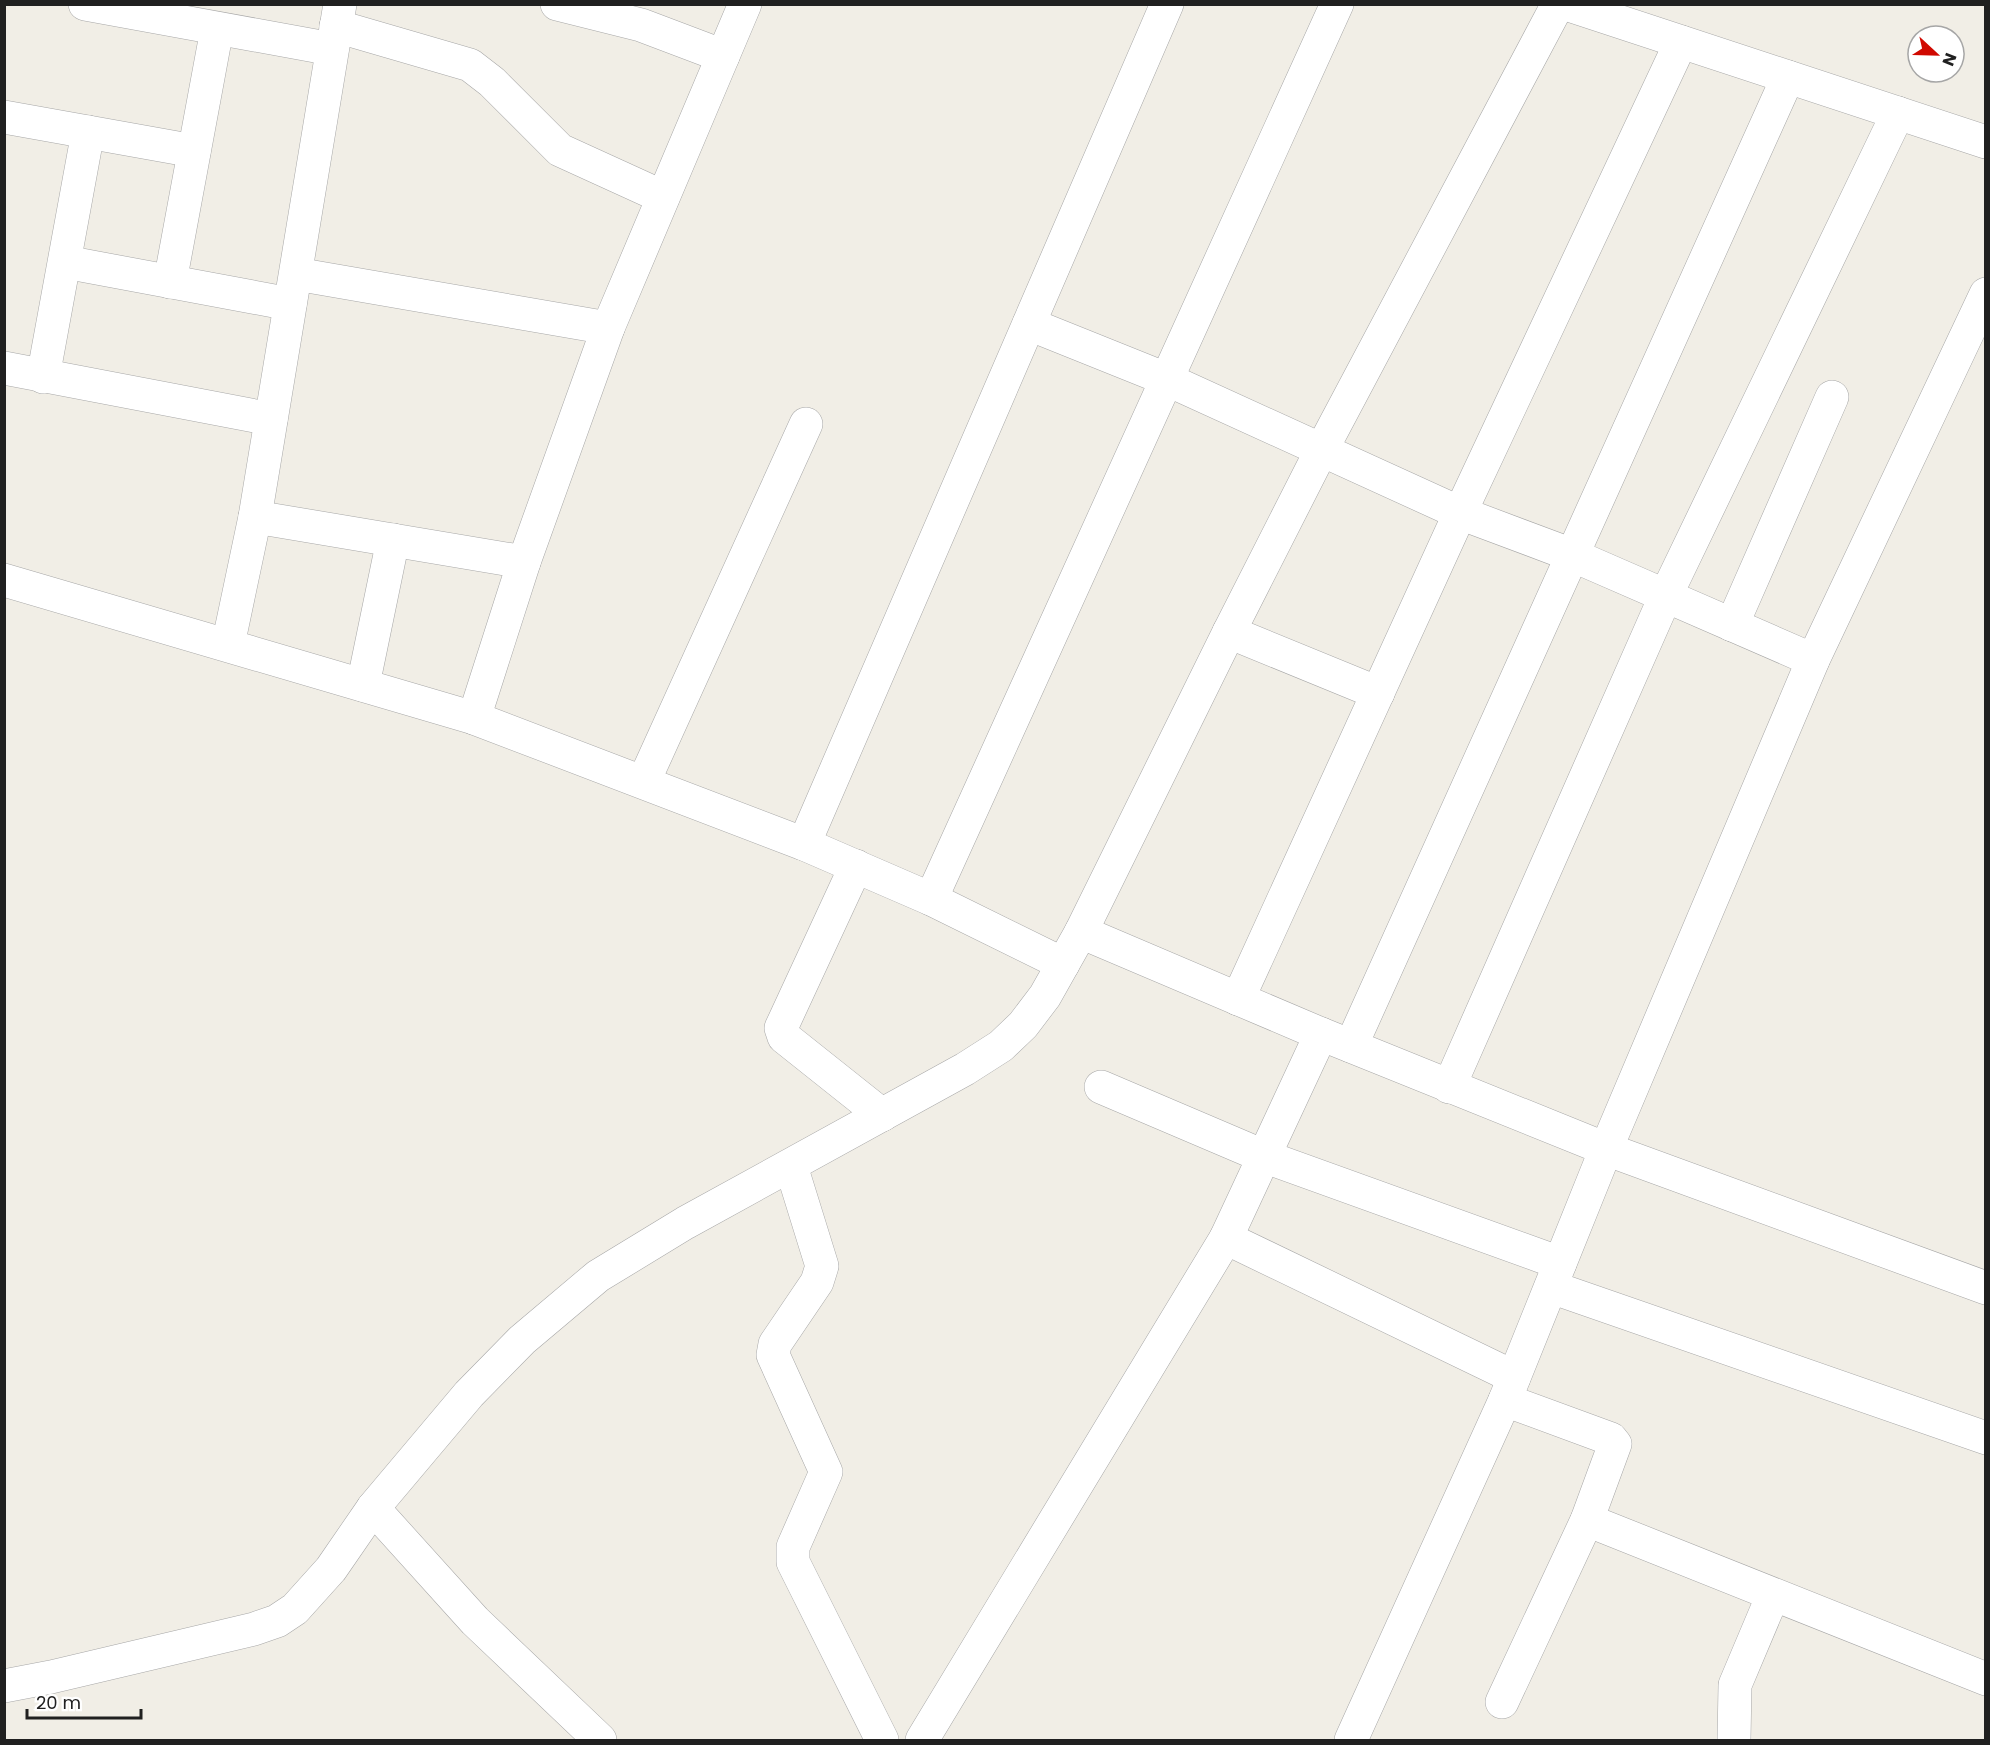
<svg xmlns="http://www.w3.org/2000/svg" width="1990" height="1745" viewBox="0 0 1990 1745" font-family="Poppins,sans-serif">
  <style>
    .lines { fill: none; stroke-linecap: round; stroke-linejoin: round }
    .minor-casing { stroke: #a7a7a7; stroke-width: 34 }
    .tertiary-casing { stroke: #a7a7a7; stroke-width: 34 }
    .minor { stroke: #fff; stroke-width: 33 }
    .tertiary { stroke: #fff; stroke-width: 33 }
  </style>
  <rect width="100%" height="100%" fill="#f1eee6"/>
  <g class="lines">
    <defs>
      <g id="minor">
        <path d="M85,4L332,49"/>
        <path d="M557,4L641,25L723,56"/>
        <path d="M336,26L470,65L492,82L560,150L663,197"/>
        <path d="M4,117L194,151"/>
        <path d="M65,262L290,304"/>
        <path d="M296,274L608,328"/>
        <path d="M170,282L217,29"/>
        <path d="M1029,324L1166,379L1460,513L1572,555L1813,660"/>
        <path d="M4,368L271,419"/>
        <path d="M43,377L88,132"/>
        <path d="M255,517L524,562"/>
        <path d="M4,580L474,718L804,844L931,899L1063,964"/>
        <path d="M1732,625L1832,397"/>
        <path d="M1229,632L1378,693"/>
        <path d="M228,645L255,517L340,4"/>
        <path d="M363,685L393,540"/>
        <path d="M474,718L524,562L608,328L745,4"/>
        <path d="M644,781L806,424"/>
        <path d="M804,844L1167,4"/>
        <path d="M856,866L781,1028L784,1037L882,1115"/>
        <path d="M931,899L1337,4"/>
        <path d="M1081,932L1321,1034L1606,1149L1986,1288"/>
        <path d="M1238,999L1460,513L1681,42"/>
        <path d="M1351,1046L1788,77"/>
        <path d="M1101,1087L1263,1156L1560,1263"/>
        <path d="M1449,1087L1666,595L1898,113"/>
        <path d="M791,1166L822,1266L817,1282L775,1344L773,1355L826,1472L793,1547V1562L882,1740"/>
        <path d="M1226,1238L1514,1377"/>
        <path d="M1551,1287L1986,1438"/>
        <path d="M373,1508L475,1621L600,1740"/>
        <path d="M1587,1520L1986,1679"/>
        <path d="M4,1686L51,1677L254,1629L277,1621L295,1609L331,1569L373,1508L469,1394L522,1340L598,1276L685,1223L965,1069L1001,1046L1023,1025L1045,996L1081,932L1229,632L1321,451L1558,4"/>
        <path d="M1502,1702L1587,1520L1615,1444L1611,1439L1505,1400"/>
        <path d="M922,1740L1226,1238L1321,1034"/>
        <path d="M1351,1740L1505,1400L1606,1149L1813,660L1986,294"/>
        <path d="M1734,1740L1735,1685L1773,1595"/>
      </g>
      <path id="tertiary" d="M1566,4L1986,142"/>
    </defs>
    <use href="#minor" class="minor-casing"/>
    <use href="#tertiary" class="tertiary-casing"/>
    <use href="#minor" class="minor"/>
    <use href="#tertiary" class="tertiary"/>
  </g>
  <rect width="1990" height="1745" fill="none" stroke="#202020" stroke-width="12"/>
  <g transform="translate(1936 54) rotate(112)"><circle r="28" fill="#ffffff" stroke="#a6a6a6" stroke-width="1.5"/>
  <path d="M0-4.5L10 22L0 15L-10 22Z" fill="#d00900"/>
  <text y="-9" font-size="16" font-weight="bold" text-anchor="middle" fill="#202020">N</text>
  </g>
  <path d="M27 1709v9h114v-9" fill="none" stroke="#202020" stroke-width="3"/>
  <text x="36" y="1709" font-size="18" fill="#202020" stroke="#ffffff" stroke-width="4.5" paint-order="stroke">20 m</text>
</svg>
